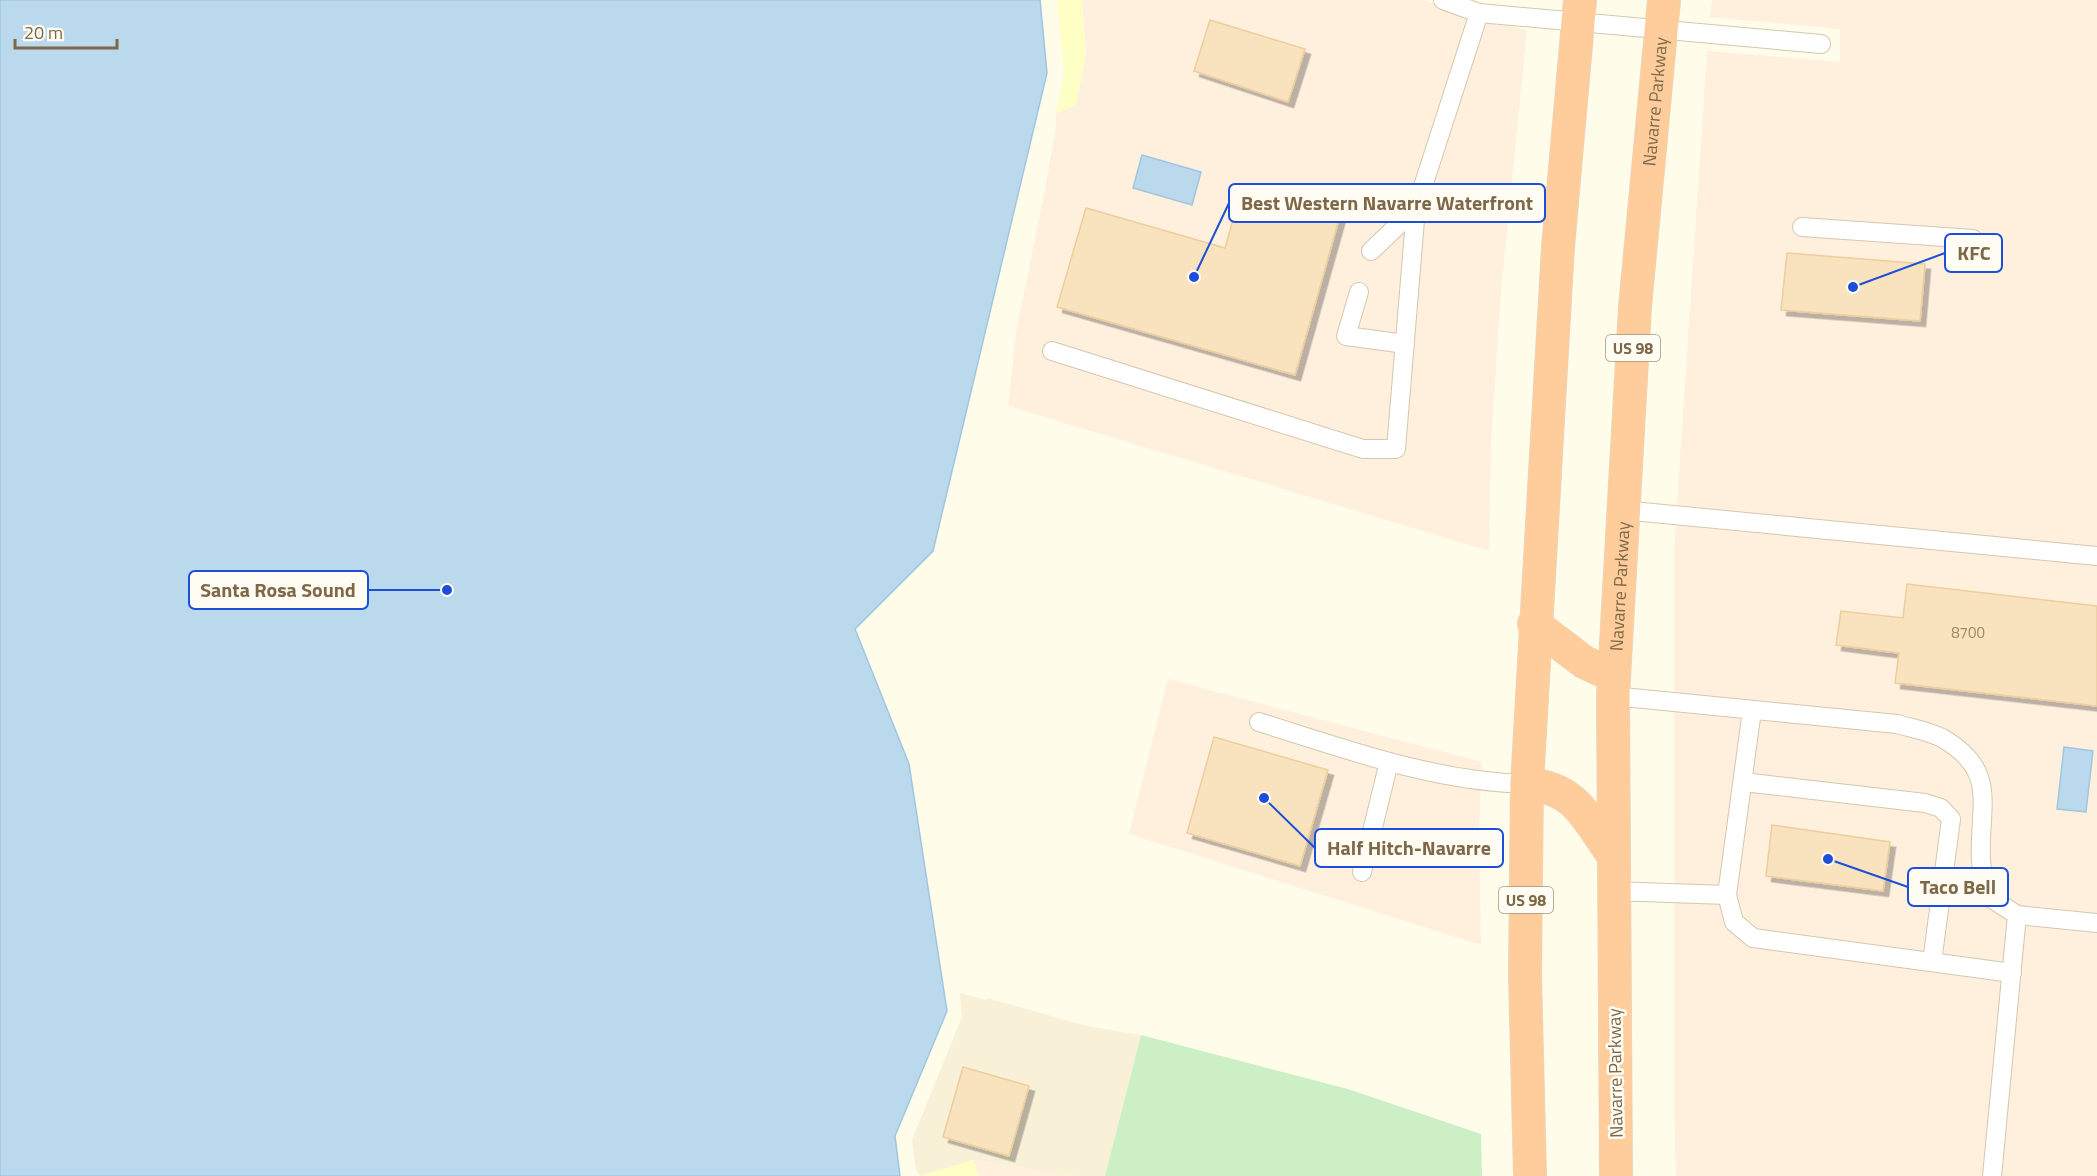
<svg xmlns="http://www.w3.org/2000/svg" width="2097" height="1176" viewBox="0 0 2097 1176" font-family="'Titillium Web',sans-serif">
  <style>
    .residential { fill: #f8f0d7 }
    .commercial { fill: #fff0de }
    .green { fill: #cdefc5 }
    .sand { fill: #feffc4 }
    .water { fill: #bbd9ec; stroke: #a0c6df; stroke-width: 1.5 }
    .building { fill: #f8e3be; stroke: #edce9c; stroke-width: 1.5; filter: url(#shadow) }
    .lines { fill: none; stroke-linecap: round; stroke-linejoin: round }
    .lane-casing { stroke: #d4c7ad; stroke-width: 20 }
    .highway-casing { stroke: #e0dbd3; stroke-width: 34 }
    .lane { stroke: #fff; stroke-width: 18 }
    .highway { stroke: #ffcd9b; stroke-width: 33 }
    .labels { text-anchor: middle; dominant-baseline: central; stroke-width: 5; stroke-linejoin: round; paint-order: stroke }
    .number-label { font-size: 15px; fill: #9c8766 }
    .shield { fill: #fffdf3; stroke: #a5957b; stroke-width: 1.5 }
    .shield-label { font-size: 16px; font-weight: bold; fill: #7e6848 }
    .street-label { font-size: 18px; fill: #7e6848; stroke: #fffdf3 }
    .leader { fill: none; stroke: #1d4ed8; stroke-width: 2 }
    .callout-dot { fill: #1d4ed8; stroke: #fffdf3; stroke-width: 2 }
    .callout { fill: #fffdf3; stroke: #1d4ed8; stroke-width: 2 }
    .callout-label { font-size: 20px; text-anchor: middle; font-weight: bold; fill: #7e6848 }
  </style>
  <defs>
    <filter id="shadow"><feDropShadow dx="5.5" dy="5.5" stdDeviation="0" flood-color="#0004"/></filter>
  </defs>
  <rect width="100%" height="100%" fill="#fffcea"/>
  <path class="residential" d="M960,993L987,1000V998L1087,1026L1141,1035L1105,1176H1075L973,1160L920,1176L916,1171L912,1140L962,1017Z"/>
  <g class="commercial">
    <path d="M1082,0H1422L1527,30L1501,291L1491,443L1489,551L1008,406L1016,332L1043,200L1056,127V113L1076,105L1086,54Z"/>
    <path d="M1712,0H2097V1176H1676L1674,1112V549L1707,51L1840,62V29L1710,17Z"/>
    <path d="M1168,679L1482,762L1479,826L1481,945L1129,834Z"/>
    <path d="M973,1160L1068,1174L1075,1176H979Z"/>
  </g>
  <path class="green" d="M1141,1035L1348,1089L1481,1134L1482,1176H1105Z"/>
  <g class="sand">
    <path d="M1057,0H1082L1086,54L1076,105L1056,113L1064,73Z"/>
    <path d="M973,1160L979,1176H920Z"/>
  </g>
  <g class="water">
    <path d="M0,0H1040L1047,73L933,551L855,629L909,764L947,1011L895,1136L900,1176H0Z"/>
    <path d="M1142,155L1201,172L1192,205L1133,188Z"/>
    <path d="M2064,747L2093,751L2086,812L2057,809Z"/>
  </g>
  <g class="building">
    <path d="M1210,20L1305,49L1288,102L1194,71Z"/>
    <path d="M1243,184L1341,212L1295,375L1057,307L1086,208L1225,248Z"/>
    <path d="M1787,253L1925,264L1920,321L1781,310Z"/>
    <path d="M1907,584L2097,606V706L1895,683L1899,653L1836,645L1841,611L1903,618Z"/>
    <path d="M1214,737L1328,770L1300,866L1187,833Z"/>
    <path d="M1772,825L1890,842L1883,891L1766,876Z"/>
    <path d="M963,1067L1029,1086L1009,1156L943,1137Z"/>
  </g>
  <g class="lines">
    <defs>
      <g id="lane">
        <path d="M1443,0L1479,13L1821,44"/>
        <path d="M1802,227L1973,239"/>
        <path d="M1371,251L1416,208L1479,13"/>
        <path d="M1359,292L1346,336L1405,344"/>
        <path d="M1052,351L1363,449H1396L1416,208"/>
        <path d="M1622,510L2097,556"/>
        <path d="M1613,696L1897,724C1911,728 1929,731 1942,738C2000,771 1978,807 1981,861C1982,873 1986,885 1989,897L2017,915L1992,1176"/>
        <path d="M1259,722C1345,749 1435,782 1527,784"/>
        <path d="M1743,782L1925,803L1941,808L1951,819L1932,962"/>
        <path d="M1362,872L1389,762"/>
        <path d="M1612,891L1727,895L1752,710"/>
        <path d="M1727,895L1734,922L1753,938L2012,973"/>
        <path d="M2017,915L2097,923"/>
      </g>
      <g id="highway">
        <path d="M1534,624L1584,662L1614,676"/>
        <path d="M1527,784C1577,788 1586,818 1613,855"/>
        <path d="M1530,1176L1525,974L1527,784L1558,247L1580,0"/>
        <path id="s1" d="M1616,1176L1613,696L1635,307L1664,0"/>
      </g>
    </defs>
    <use href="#lane" class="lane-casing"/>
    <use href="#highway" class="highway-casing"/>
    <use href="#lane" class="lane"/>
    <use href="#highway" class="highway"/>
  </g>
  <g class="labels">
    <g class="number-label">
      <text x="1968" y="632">8700</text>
    </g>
    <g class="shield">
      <rect x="1606" y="335" width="54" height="26" rx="4.5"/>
      <rect x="1499" y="887" width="54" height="26" rx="4.5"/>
    </g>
    <g class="shield-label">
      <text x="1633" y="348">US 98</text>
      <text x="1526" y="900">US 98</text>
    </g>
    <g class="street-label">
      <text stroke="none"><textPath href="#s1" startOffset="1076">Navarre Parkway</textPath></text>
      <text stroke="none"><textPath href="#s1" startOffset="590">Navarre Parkway</textPath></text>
      <text transform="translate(1615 1073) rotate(-91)">Navarre Parkway</text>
    </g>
  </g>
  <path class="leader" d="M1194 277L1229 203M1853 287L1945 253M447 590L368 590M1264 798L1315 848M1828 859L1908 887"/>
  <g class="callout-dot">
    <circle cx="1194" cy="277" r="6"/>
    <circle cx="1853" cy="287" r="6"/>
    <circle cx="447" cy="590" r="6"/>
    <circle cx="1264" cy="798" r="6"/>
    <circle cx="1828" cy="859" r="6"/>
  </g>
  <g class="callout">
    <rect x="1229" y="184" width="316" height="38" rx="6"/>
    <rect x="1945" y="234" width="57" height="38" rx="6"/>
    <rect x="189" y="571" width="179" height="38" rx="6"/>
    <rect x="1315" y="829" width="188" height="38" rx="6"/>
    <rect x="1908" y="868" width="100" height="38" rx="6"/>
  </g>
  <g class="callout-label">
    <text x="1387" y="210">Best Western Navarre Waterfront</text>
    <text x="1974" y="260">KFC</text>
    <text x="278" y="597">Santa Rosa Sound</text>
    <text x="1409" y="855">Half Hitch-Navarre</text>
    <text x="1958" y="894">Taco Bell</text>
  </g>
  <path d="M15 39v9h102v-9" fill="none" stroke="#7e6848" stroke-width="3"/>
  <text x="24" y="39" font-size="18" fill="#7e6848" stroke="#fffdf3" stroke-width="4.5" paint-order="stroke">20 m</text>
</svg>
